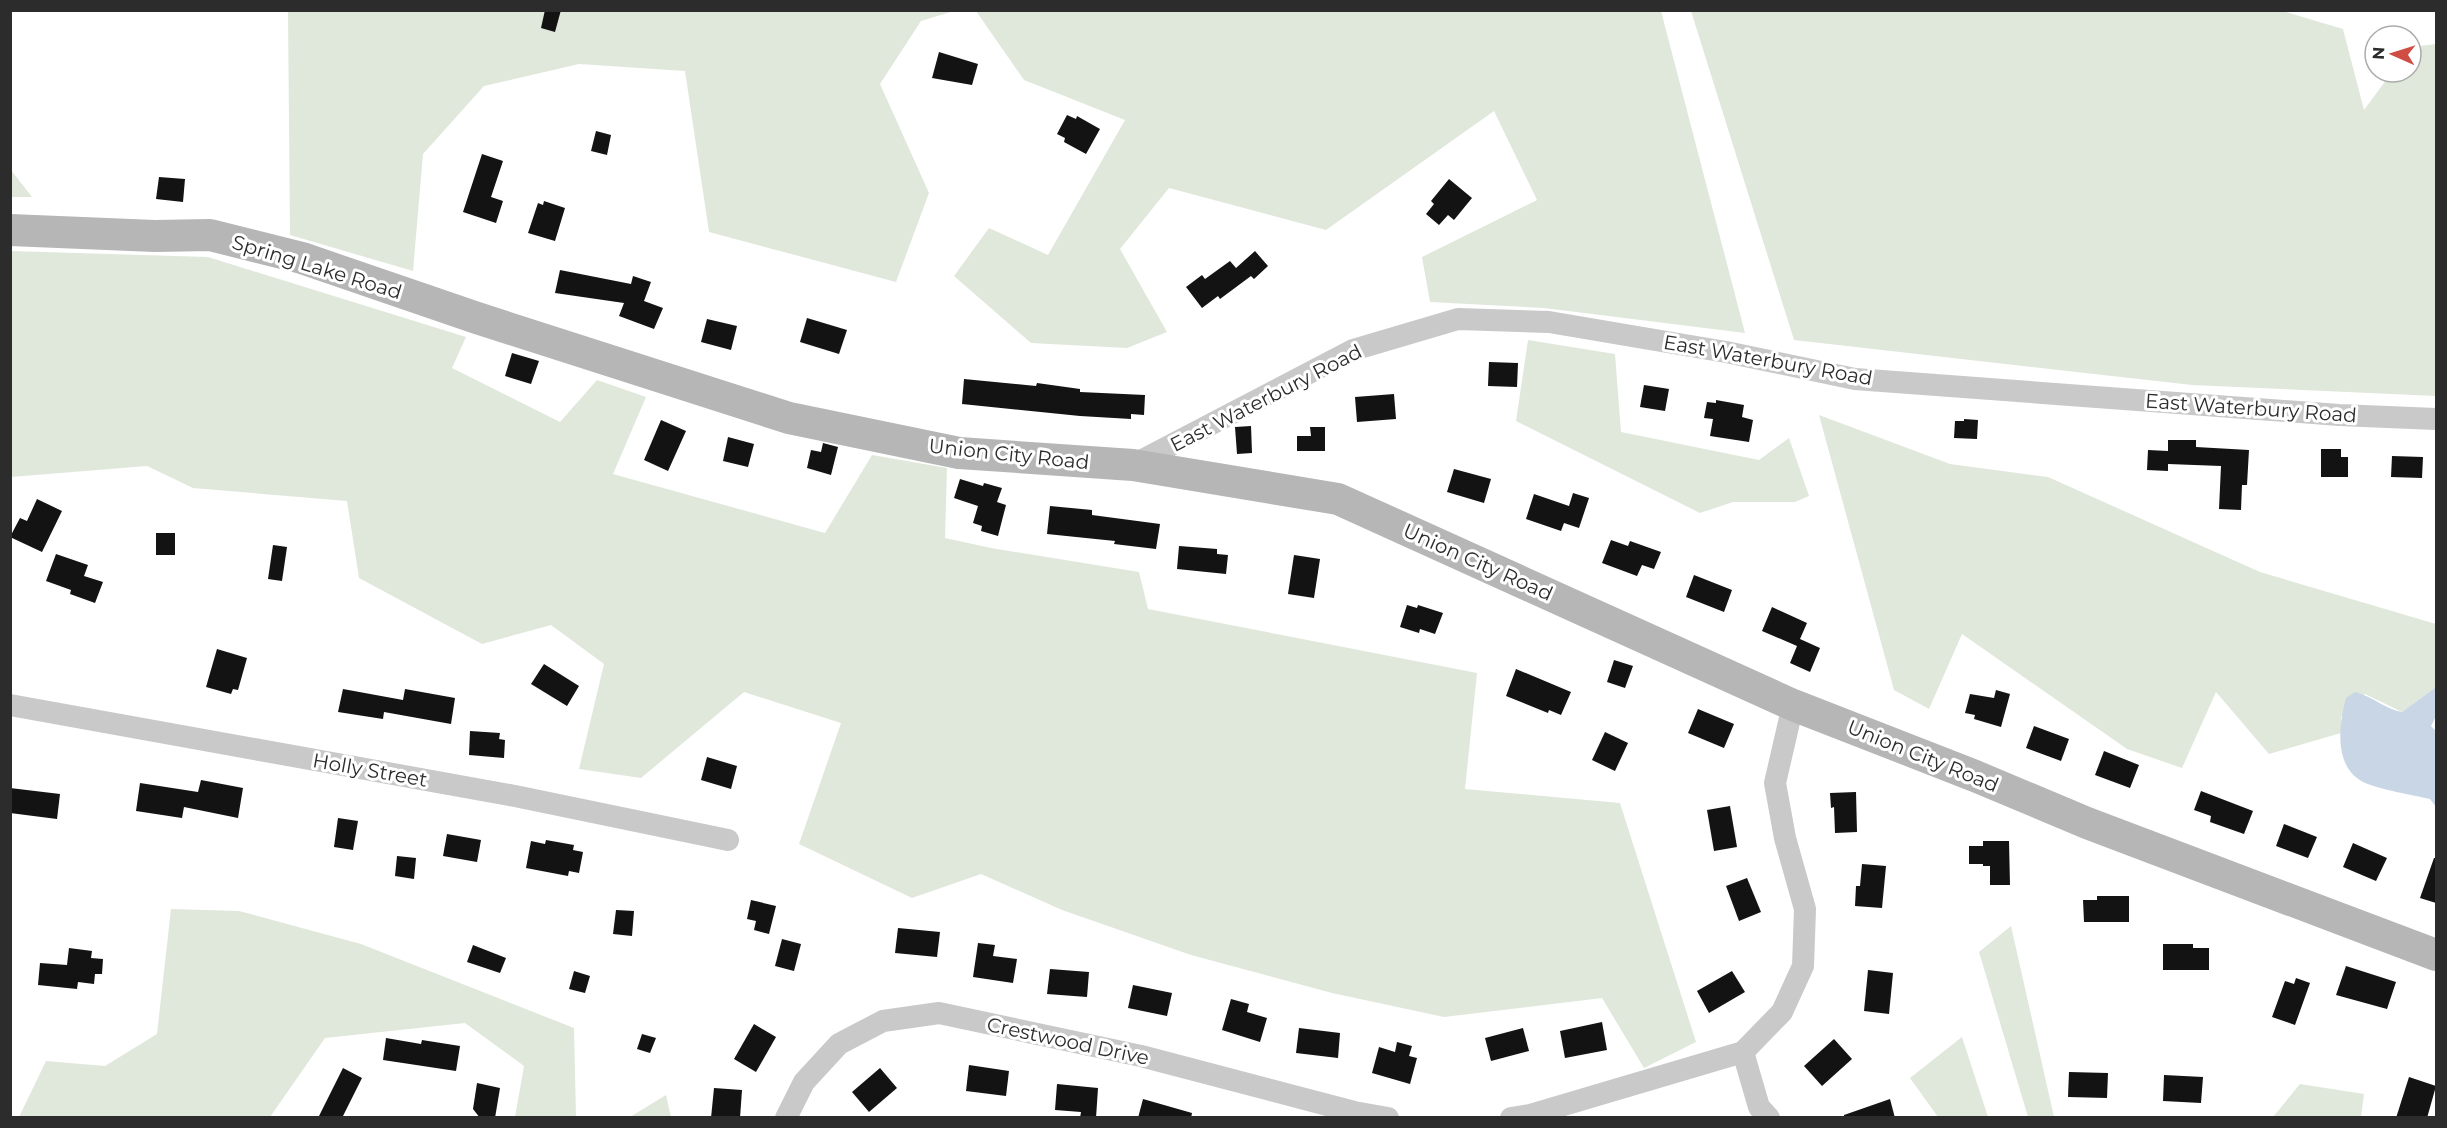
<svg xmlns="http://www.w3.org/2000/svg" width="2447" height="1128" viewBox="0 0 2447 1128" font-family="Montserrat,sans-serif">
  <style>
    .green { fill: #e0e8db }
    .water { fill: #c9d6e6 }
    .building { fill: #131313 }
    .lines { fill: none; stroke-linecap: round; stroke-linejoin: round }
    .minor { stroke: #c9c9c9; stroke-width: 22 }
    .secondary { stroke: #b6b6b6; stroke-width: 32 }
    .labels { text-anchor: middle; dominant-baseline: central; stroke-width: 6; stroke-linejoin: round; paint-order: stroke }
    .street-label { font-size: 20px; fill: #2c2c2c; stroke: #fff }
  </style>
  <rect width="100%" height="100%" fill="#fff"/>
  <g class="green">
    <path d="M288,11H954L921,21L880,84L929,193L896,282L709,232L685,71L579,64L484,86L423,154L413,271L290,235Z"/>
    <path d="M976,11H1661L1745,333L1544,308L1430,302L1422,257L1537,200L1494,111L1326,230L1169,188L1120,249L1167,332L1127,348L1031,343L954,276L989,228L1048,255L1125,120L1024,80Z"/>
    <path d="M1691,11H2283L2343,29L2364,110L2392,72H2411V47L2436,44V396L2192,385L1794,340Z"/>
    <path d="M10,170H11L32,197H11Z"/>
    <path d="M11,251L208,257L466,337L452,368L560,422L597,380L646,397L613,474L825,533L872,455L947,468L945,538L991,548L1139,572L1148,609L1477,673L1465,789L1620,803L1696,1042L1644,1068L1602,998L1444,1017L1332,993L1191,955L1062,910L981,874L912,898L799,844L841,723L744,692L641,778L579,769L604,664L551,625L482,644L359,578L347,501L193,488L147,466L11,477Z"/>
    <path d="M1528,340L1615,354L1621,432L1759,460L1789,438L1809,496L1795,502H1733L1700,513L1516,421Z"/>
    <path d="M1819,415L1950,464L2048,477L2260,572L2436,624V687L2402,712L2365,694L2341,717V733L2269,754L2216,692L2182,768L2127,749L1962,634L1929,709L1894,690Z"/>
    <path d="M171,909L239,911L361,944L574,1028L576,1117H515L524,1066L465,1023L325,1038L270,1117H19L46,1061L105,1066L157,1034Z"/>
    <path d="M2011,926L2054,1117H2028L1979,952Z"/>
    <path d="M1962,1037L1988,1117H1938L1910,1078Z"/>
    <path d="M2300,1084L2364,1094L2361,1117H2273Z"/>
    <path d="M666,1095L671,1117H630Z"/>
  </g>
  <path class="water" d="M2436,687V716L2431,726L2436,731V807L2430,799C2413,795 2377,789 2363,782C2333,766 2339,724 2346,698L2355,692C2372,696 2385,709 2402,712Z"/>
  <g class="building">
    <path d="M545,10H561L555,32L541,28Z"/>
    <path d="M939,52L978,64L972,85L932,78Z"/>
    <path d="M1067,115L1076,119L1077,116L1100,129L1086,154L1064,142L1065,138L1057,134Z"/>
    <path d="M596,131L611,135L607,155L591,151Z"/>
    <path d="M482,154L503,161L491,197L503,201L496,223L463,212Z"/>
    <path d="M159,177L185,179L183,202L156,199Z"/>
    <path d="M1449,179L1472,198L1454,220L1448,215L1439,225L1426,214L1434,204L1431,201Z"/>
    <path d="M544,201L565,208L555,241L528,233L538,203L543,205Z"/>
    <path d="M1255,251L1268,266L1254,279L1251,276L1220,299L1218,296L1202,308L1186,287L1202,275L1205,279L1230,261L1236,268Z"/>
    <path d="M560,270L631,284L633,276L651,282L644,301L663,308L654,329L619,316L624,303L555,293Z"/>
    <path d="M807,318L847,330L839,354L800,342Z"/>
    <path d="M707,319L737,326L731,350L701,342Z"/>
    <path d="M512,353L539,361L531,384L505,376Z"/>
    <path d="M1489,362L1518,363L1517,387L1488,386Z"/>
    <path d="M964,379L1036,386L1037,383L1080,389V392L1145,395L1144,415L1131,414V419L1080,416L962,404Z"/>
    <path d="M1644,385L1669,389L1665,411L1640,407Z"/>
    <path d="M1394,394L1396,419L1357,422L1355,397Z"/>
    <path d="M1716,400L1744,405L1742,417L1753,420L1749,442L1710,436L1713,419L1704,418L1707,402L1716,403Z"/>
    <path d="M1964,419L1978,420L1977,439L1954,438L1955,421H1964Z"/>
    <path d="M661,420L686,431L668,471L644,460Z"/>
    <path d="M1251,426L1252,453L1237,454L1235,427Z"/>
    <path d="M1310,427H1325V451H1297V436H1311Z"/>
    <path d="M728,437L754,444L748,467L723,461Z"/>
    <path d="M2168,440H2196V447L2249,450L2247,485H2242L2241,510L2219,509L2221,466L2168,464V471L2147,470L2148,450L2168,451Z"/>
    <path d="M823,443L838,447L831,475L807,468L811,450L821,452Z"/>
    <path d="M2321,449H2341V457H2348V477H2321Z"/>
    <path d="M2392,456L2423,457L2422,478L2391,477Z"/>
    <path d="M1454,469L1491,479L1484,503L1447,492Z"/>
    <path d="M960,479L983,486L984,483L1002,488L997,502L1006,505L998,536L981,531L982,526L973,523L978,506L954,498Z"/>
    <path d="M1573,493L1589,498L1579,528L1564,523L1561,531L1526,519L1534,494L1569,506Z"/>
    <path d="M37,499L62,511L42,552L10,537L20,518L27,521Z"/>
    <path d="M1050,506L1092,510V515L1160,524L1156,549L1114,544L1115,541L1047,534Z"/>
    <rect x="156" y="533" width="19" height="22"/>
    <path d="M1611,540L1628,546L1630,541L1661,552L1654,569L1642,565L1637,576L1602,563Z"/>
    <path d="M273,545L287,547L282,581L268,579Z"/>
    <path d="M1179,546L1217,549V554L1228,555L1226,574L1177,569Z"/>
    <path d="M56,554L88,565L84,576L103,582L95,603L70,594L71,590L46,581Z"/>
    <path d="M1294,555L1320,559L1314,598L1288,594Z"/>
    <path d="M1694,575L1732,590L1724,612L1686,597Z"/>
    <path d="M1407,605L1417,608L1418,605L1443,613L1435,634L1420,629L1419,633L1400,627Z"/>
    <path d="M1772,607L1807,623L1800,639L1820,648L1810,672L1790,663L1797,646L1762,631Z"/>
    <path d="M217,649L247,658L238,690L233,689L231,694L206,687Z"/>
    <path d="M1614,660L1633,666L1625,688L1607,682Z"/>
    <path d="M544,664L579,686L567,706L531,684Z"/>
    <path d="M1516,669L1571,692L1561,715L1549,710L1548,713L1506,696Z"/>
    <path d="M343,689L403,700L405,689L455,698L451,724L384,712L383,719L338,712Z"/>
    <path d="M1996,690L2010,694L2001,727L1974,719L1975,715L1965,713L1970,694L1994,698Z"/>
    <path d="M1698,709L1734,724L1724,748L1688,733Z"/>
    <path d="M2034,726L2069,739L2061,761L2026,748Z"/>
    <path d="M470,731L500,733L499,739L505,740L504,758L469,755Z"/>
    <path d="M1605,732L1628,743L1615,771L1592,760Z"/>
    <path d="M2104,751L2139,765L2130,788L2095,775Z"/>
    <path d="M707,757L737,766L731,789L701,780Z"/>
    <path d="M201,780L243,788L238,818L184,807L182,818L136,811L140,783L198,792Z"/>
    <path d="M10,788L60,794L57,819L10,813Z"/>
    <path d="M2201,791L2253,811L2244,834L2210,822L2211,816L2194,810Z"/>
    <path d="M1856,792L1857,832L1835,833L1834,807L1831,808L1830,793Z"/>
    <path d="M1730,806L1737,847L1714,851L1707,810Z"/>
    <path d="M338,818L358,821L353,850L334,847Z"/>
    <path d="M2284,824L2317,837L2308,858L2276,846Z"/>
    <path d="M447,834L481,840L477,862L443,856Z"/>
    <path d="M546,840L574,845L573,850L583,852L579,873L569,871L568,876L526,868L531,841L545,844Z"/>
    <path d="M1983,841H2009L2010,885H1990V866H1983V864H1969V846H1983Z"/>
    <path d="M2353,843L2387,858L2376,881L2343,867Z"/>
    <path d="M397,856L416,858L414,879L395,876Z"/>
    <path d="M2434,858H2436V903L2420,898Z"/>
    <path d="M1862,864L1886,866L1882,908L1855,906L1856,886H1860Z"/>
    <path d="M1747,878L1761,912L1739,921L1726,886Z"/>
    <path d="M2097,896H2129V922H2084L2083,900H2097Z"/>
    <path d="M751,900L776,906L769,934L754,930L756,921L747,919Z"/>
    <path d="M616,910L634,911L632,936L613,934Z"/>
    <path d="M898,928L940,932L937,957L895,953Z"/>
    <path d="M782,939L801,944L794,971L775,966Z"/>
    <path d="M978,943L995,945L993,956L1017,959L1013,983L973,977Z"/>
    <path d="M2163,944H2193V948H2209V970H2163Z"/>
    <path d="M473,945L506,958L500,973L467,962Z"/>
    <path d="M69,948L92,951L91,958L103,959L102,974H95L94,984L78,982L77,989L38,985L40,963L67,965Z"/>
    <path d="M2346,966L2396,982L2387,1009L2336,995Z"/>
    <path d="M1050,969L1089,972L1087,997L1047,994Z"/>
    <path d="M1868,970L1893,973L1889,1014L1864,1011Z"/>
    <path d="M574,971L590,976L585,993L569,989Z"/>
    <path d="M1732,971L1745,992L1709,1013L1697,991Z"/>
    <path d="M2296,978L2310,983L2295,1025L2272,1017L2285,981L2294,984Z"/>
    <path d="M1133,985L1172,993L1167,1016L1128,1008Z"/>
    <path d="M1231,999L1249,1004L1247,1012L1267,1018L1260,1042L1222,1030Z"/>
    <path d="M1602,1022L1607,1050L1565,1058L1560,1031Z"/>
    <path d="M754,1024L776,1037L756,1072L734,1059Z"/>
    <path d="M1299,1028L1340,1033L1338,1058L1296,1053Z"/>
    <path d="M1523,1028L1529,1051L1491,1061L1485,1038Z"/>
    <path d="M642,1034L656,1038L650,1053L637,1049Z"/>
    <path d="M386,1038L421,1044L422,1040L460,1046L456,1071L383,1060Z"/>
    <path d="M1834,1039L1852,1059L1822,1086L1804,1066Z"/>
    <path d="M1397,1042L1412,1046L1409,1056L1417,1058L1410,1084L1372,1073L1379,1047L1395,1052Z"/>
    <path d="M969,1065L1009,1071L1006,1096L966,1091Z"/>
    <path d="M343,1068L362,1078L342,1118H318Z"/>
    <path d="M880,1068L897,1088L869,1112L852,1092Z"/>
    <path d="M2069,1072L2108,1073L2107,1098L2068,1097Z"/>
    <path d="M2164,1075L2203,1077L2201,1103L2163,1101Z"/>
    <path d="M2409,1077L2436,1086L2427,1118H2396Z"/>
    <path d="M477,1083L500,1088L495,1118H480L473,1109Z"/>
    <path d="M1057,1084L1098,1088L1096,1118H1080L1081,1112L1055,1110Z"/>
    <path d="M714,1088L742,1090L740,1118H711Z"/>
    <path d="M1143,1099L1192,1113L1191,1118H1138Z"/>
    <path d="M1890,1099L1895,1118H1844V1115Z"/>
  </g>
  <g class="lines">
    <g class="minor">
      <path d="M1133,465L1353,350L1458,319L1549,322L1726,352L1855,379L2339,415L2436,419"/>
      <path d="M10,705L515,796L728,840"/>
      <path d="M1743,1052L1759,1107L1769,1118"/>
      <path d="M786,1118L804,1082L839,1044L883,1021L939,1013L1141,1056L1354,1112L1388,1118"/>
      <path d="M1511,1118L1530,1115L1743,1052L1782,1012L1803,966L1805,909L1785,838L1775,783L1793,705"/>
    </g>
    <path class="secondary" d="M10,230L155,236L210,235L302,258L477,318L789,418L959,453L1133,465L1338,499L1793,705L1975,776L2087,823L2436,955"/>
  </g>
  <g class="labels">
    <g class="street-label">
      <text transform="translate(317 267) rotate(17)">Spring Lake Road</text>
      <text transform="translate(1768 360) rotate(10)">East Waterbury Road</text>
      <text transform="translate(1266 398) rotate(-27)">East Waterbury Road</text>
      <text transform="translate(2251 408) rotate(4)">East Waterbury Road</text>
      <text transform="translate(1009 454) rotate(6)">Union City Road</text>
      <text transform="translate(1478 562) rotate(24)">Union City Road</text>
      <text transform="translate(1923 756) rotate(22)">Union City Road</text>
      <text transform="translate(370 770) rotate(10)">Holly Street</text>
      <text transform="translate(1068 1041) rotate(12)">Crestwood Drive</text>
    </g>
  </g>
  <rect width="2447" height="1128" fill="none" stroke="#2c2c2c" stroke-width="24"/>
  <g transform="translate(2393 54) rotate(273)"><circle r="28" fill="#ffffff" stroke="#ababab" stroke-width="1.5"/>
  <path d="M0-4.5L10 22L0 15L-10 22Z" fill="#cf4d42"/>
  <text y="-9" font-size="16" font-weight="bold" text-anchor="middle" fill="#2c2c2c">N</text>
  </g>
</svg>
